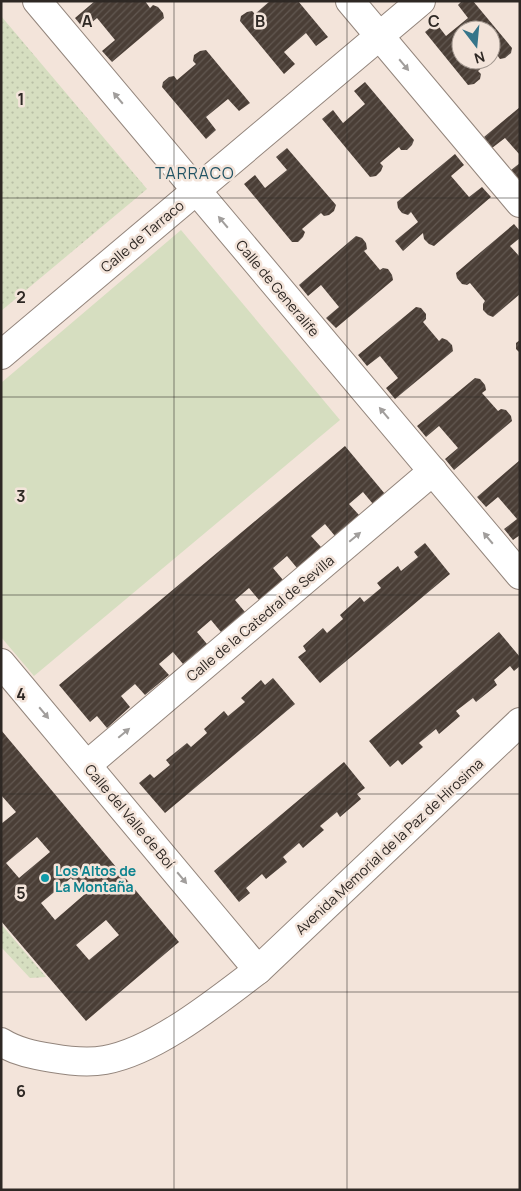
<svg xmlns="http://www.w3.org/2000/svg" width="521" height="1191" viewBox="0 0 521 1191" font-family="Manrope,sans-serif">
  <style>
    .grass { fill: url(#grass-dots) }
    .park { fill: #d6dec0 }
    .building { fill: url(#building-hatch); fill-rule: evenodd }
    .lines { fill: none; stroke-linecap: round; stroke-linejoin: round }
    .minor-casing { stroke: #93857c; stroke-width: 30 }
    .minor { stroke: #fff; stroke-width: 28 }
    .oneway { fill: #a19e9c }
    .grid { fill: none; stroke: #2e2824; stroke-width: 1; stroke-opacity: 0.55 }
    .culture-dot { fill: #0f9aa8; stroke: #f3e4da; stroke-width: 2 }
    .labels { text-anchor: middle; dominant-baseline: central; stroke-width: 5; stroke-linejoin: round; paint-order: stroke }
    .street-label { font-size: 14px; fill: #2e2824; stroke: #f3e4da }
    .culture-label { font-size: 14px; font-weight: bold; fill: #0d838f; stroke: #f3e4da; text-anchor: start }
    .quarter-label { font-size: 16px; letter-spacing: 1px; fill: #215364; stroke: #f3e4da }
    .grid-label { font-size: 16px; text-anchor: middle; font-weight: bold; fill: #2e2824; stroke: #f3e4da; stroke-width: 5; stroke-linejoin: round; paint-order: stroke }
  </style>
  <defs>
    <pattern id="grass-dots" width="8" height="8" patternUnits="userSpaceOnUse" patternTransform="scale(1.25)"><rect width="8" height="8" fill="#d6dec0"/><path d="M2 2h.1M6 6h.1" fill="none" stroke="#b8bea5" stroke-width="1.8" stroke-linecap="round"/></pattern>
    <pattern id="building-hatch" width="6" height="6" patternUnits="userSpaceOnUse" patternTransform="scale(1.25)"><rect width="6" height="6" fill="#4a3e36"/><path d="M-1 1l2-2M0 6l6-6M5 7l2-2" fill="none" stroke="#625851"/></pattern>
  </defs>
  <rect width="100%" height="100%" fill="#f3e4da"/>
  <g class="grass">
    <path d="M1,16L147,189L1,311Z"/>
    <path d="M1,924L46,977L30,978L1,947Z"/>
  </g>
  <path class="park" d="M181,230L340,420L34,676L1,637V383Z"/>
  <g class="building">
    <path d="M95,1H145L150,8L153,5L158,7L163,13L164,18L112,62L102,51L115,40L97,18L84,29L75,18Z"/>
    <path d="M270,1H298L328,37L316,46L306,33L284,52L295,64L284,74L240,21L241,16L247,12L252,11L255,14Z"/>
    <path d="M462,1H473L512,48L511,53L505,58L500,59L497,55L478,71L481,74L480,79L474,84L468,85L425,32L436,23L446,36L468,18L458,5ZM461,30H491V60H461Z"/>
    <path d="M206,50L250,103L239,111L228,99L206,117L216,130L206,139L162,87L163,82L169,77L174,76L177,80L196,64L193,61L194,55L200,51Z"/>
    <path d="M365,82L414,140L412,145L407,150H401L399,147L380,163L383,166L381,171L376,176L370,177L322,119L333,110L343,123L365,104L354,91Z"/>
    <path d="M520,107V155L505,138L492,148L484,137Z"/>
    <path d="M287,148L336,205L334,211L329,215L324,216L321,213L302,229L305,232L303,237L298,242H292L244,184L255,175L265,188L287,170L276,157Z"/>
    <path d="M455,154L464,165L451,176L469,197L482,187L491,197L434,246L429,244L424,239L423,233L403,251L395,241L418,222L411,212L408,215L402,213L398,208L397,202Z"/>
    <path d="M520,163V180L511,170Z"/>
    <path d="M514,224L520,231V238L510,246L520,257V294L493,317L488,315L483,310V304L485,301L470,283L467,285L462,284L457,278L456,273Z"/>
    <path d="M356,236L362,238L366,243L367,249L364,251L380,270L383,268L388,269L392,275L393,280L336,328L326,318L339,307L321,285L308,296L299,285Z"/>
    <path d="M416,307L421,308L426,314V319L423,322L439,341L442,338L447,340L452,345L453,351L395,399L386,388L398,378L380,356L367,366L358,355Z"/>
    <path d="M520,340V353L516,349V343Z"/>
    <path d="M475,378L480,379L485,385L486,390L482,393L498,411L501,409L506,410L511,416L512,421L454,470L445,459L458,448L439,426L426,437L417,426Z"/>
    <path d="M345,446L385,494L373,504L363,492L349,504L359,515L335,536L325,524L311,536L321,547L297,568L287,556L273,568L283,580L259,600L249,588L235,600L245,612L221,632L211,620L197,632L207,644L183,664L173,652L159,664L169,675L145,695L135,684L121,696L130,707L107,728L97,716L90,722L59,685Z"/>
    <path d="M520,460V535L513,540L504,529L517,519L498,497L486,507L477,497Z"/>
    <path d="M425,543L450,574L320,683L298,657L306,651L303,646L323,628L327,633L343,619L340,615L360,597L364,602L381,588L377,583L398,566L401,571L418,557L414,552Z"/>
    <path d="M499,632L520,657V666L514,671L510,666L494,680L497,685L476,702L473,698L456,711L460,716L439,734L436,729L419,743L423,747L402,765L398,760L390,767L369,741Z"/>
    <path d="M273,678L295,704L165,813L139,783L150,774L154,778L170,765L166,760L187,743L191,747L207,733L204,729L224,711L228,716L245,702L241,698L261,680L265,685Z"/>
    <path d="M1,730L179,942L86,1021L1,921V824L16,812L1,795ZM37,837L50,852L19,878L6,863ZM71,878L85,894L55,920L41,903ZM106,920L119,935L89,960L76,945Z"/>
    <path d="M344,762L365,788L357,794L361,799L340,817L337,812L320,826L324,830L303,848L299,843L283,857L287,862L266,879L262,874L246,888L250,893L239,902L214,871Z"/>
  </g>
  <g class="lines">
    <defs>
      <g id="minor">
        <path d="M37,1L520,575"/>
        <path d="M350,1L520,203"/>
        <path d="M1,355L421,1"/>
        <path d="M1,663L258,970"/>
        <path d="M87,765L433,471"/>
        <path d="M1,1042C17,1052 34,1055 52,1058C69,1061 88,1063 105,1060C156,1051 217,1001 258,970L520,722"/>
      </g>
    </defs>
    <use href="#minor" class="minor-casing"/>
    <use href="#minor" class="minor"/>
  </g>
  <defs><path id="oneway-solid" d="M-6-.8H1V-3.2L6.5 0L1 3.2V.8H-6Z" transform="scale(1.25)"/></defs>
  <g class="oneway">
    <use href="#oneway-solid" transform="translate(404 65) rotate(50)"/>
    <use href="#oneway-solid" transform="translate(118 98) rotate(-130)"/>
    <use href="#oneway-solid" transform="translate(223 222) rotate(-130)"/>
    <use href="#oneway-solid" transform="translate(384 413) rotate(-130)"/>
    <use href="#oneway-solid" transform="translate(355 537) rotate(-40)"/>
    <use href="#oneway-solid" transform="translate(488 538) rotate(-130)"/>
    <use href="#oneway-solid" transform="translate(44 713) rotate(50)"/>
    <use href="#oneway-solid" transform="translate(124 733) rotate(-40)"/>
    <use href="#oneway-solid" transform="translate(182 878) rotate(50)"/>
  </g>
  <path class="grid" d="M174,1V1190M347,1V1190M1,198H520M1,397H520M1,595H520M1,794H520M1,992H520"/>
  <circle class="culture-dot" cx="45" cy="878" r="5"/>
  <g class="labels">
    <g class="street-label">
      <text transform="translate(142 236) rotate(-40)">Calle de Tarraco</text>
      <text transform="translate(278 288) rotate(50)">Calle de Generalife</text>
      <text transform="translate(260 618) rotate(-40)">Calle de la Catedral de Sevilla</text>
      <text transform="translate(130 816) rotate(50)">Calle del Valle de Boí</text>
      <text transform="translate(389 846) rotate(-43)">Avenida Memorial de la Paz de Hirosima</text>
    </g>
    <g class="culture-label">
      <text x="55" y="870">Los Altos de<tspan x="55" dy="16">La Montaña</tspan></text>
    </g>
    <g class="quarter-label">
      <text x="195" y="173">TARRACO</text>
    </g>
  </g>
  <g class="grid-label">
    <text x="87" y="27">A</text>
    <text x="260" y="27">B</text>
    <text x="434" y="27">C</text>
    <text x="21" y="105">1</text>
    <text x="21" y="303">2</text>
    <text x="21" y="502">3</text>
    <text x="21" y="700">4</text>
    <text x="21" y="899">5</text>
    <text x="21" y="1097">6</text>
  </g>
  <rect width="521" height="1191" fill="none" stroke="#2e2824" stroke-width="5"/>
  <g transform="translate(476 45) rotate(164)"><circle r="24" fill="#f3e4da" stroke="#a49991"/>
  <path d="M0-4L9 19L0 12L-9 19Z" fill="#36758a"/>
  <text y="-8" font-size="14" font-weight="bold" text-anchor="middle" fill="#2e2824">N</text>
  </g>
</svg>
